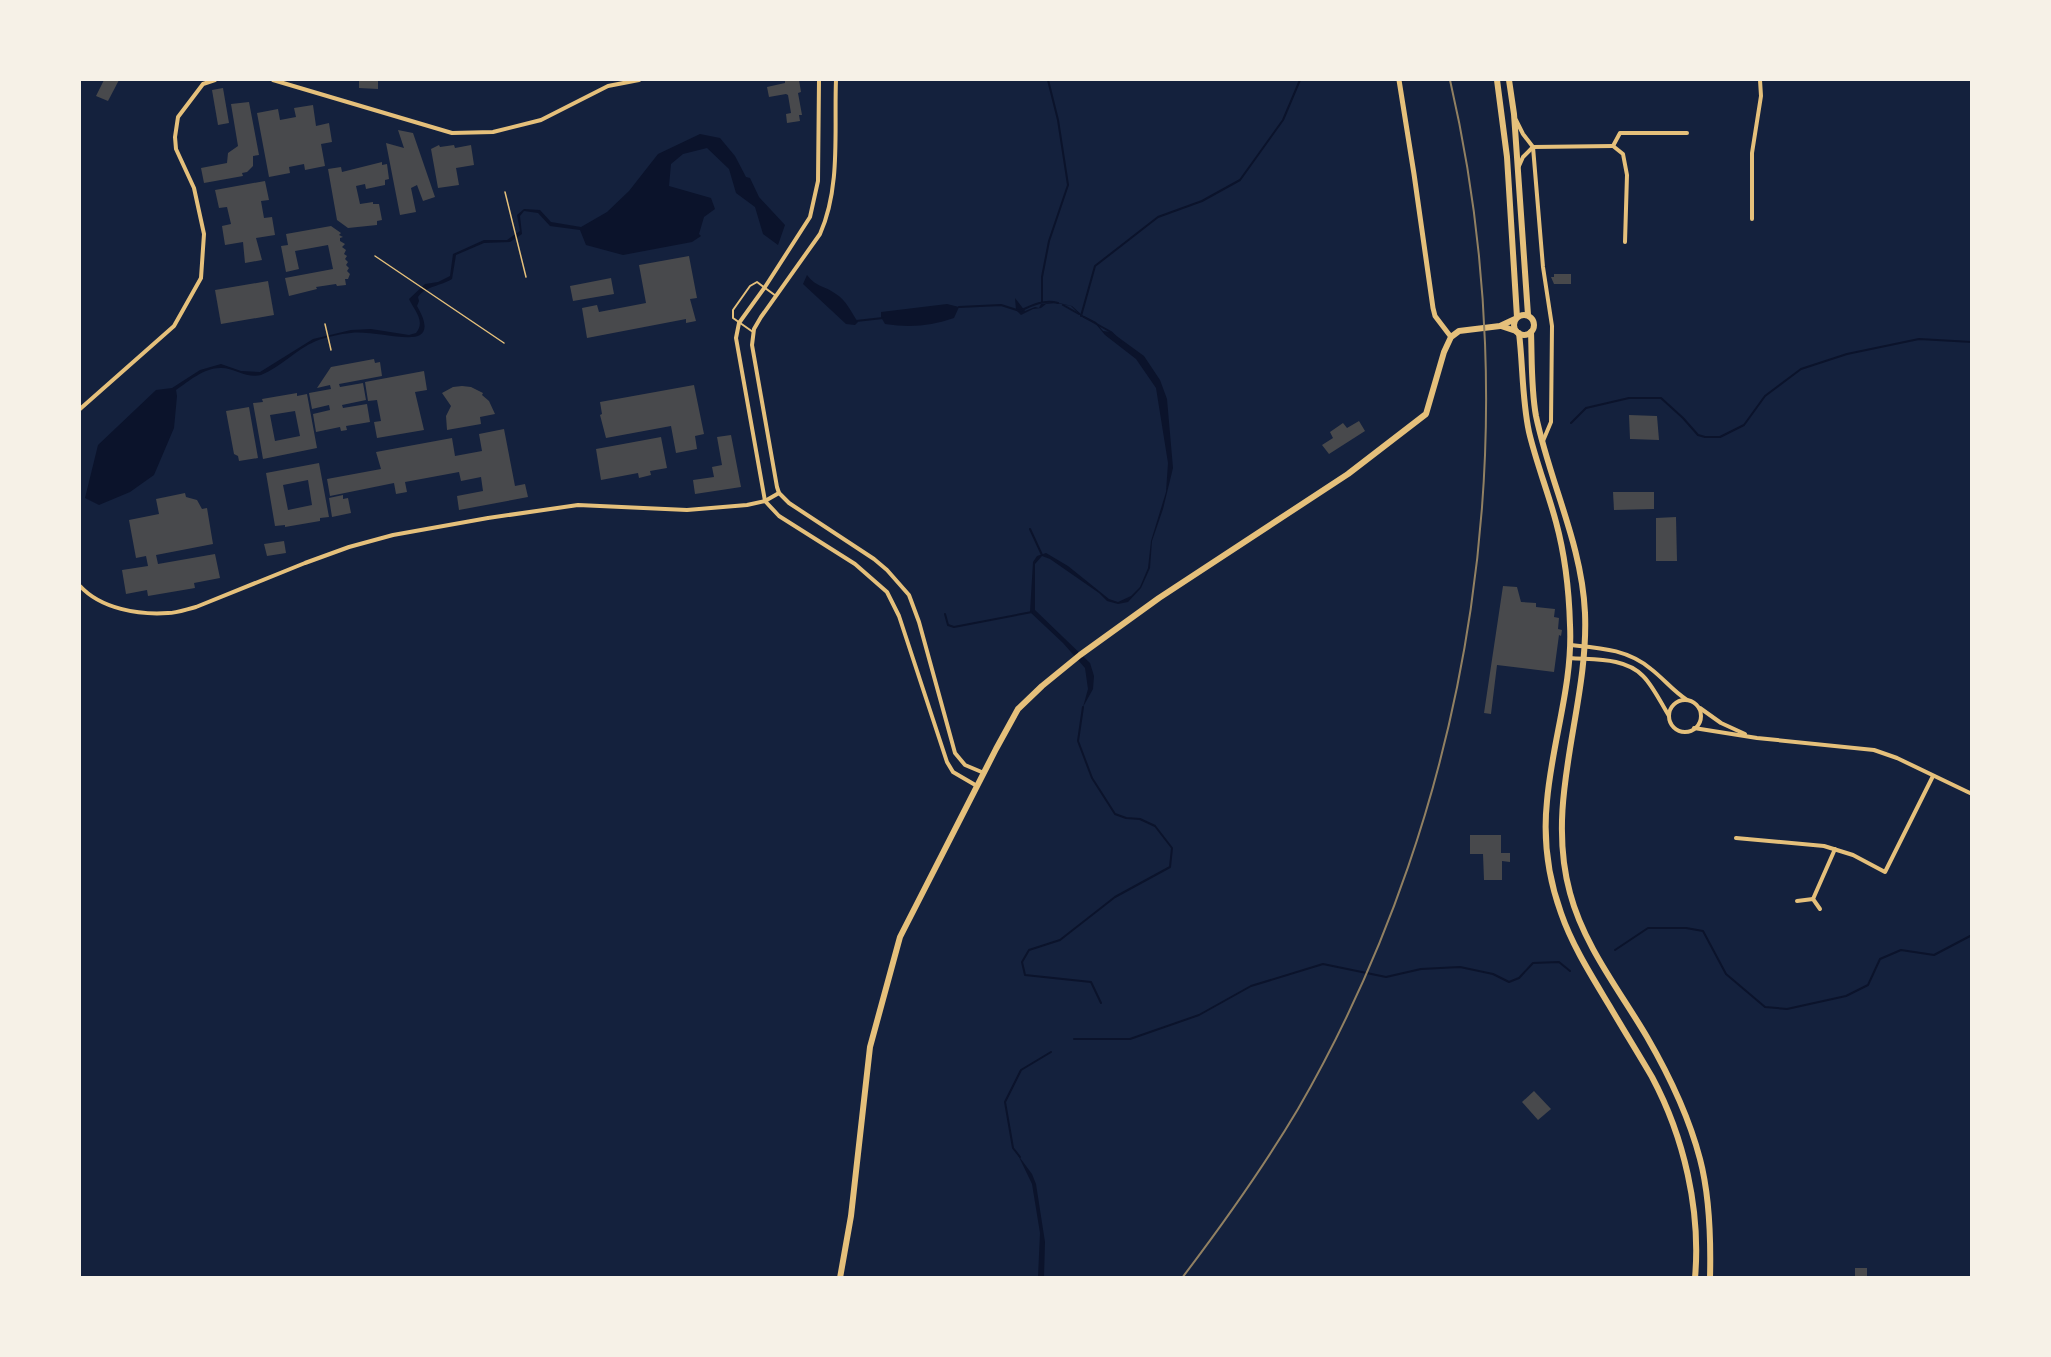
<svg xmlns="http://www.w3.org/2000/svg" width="2051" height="1357" viewBox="0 0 2051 1357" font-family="Merriweather,serif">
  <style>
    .water { fill: #0b132b }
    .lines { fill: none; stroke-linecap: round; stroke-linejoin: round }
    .stream { stroke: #0b132b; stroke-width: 2 }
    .building { fill: #48494c; fill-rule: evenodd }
    .path { stroke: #e5c07b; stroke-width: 1.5 }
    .service { stroke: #e5c07b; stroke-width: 2 }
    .minor { stroke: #e5c07b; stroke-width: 4 }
    .tertiary { stroke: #e5c07b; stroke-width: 5 }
    .secondary { stroke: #e5c07b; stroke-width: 6 }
    .primary { stroke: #e5c07b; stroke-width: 6 }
    .rail { stroke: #918062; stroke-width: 2 }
  </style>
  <rect width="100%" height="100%" fill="#14213d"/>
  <g class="water">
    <path d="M700,134L720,138L735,156L746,177L750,178L759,197L785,225L778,245L763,234L755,207L736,193L729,169L707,148L683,154L671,164L669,186L711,198L715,209L704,217L699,234L701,236L692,242L623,255L586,245L580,230L550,226L538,213L524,211L520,216L522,234L510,242L484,243L456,255L452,279C441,286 426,286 418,297L419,301L417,306C421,313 430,329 420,335C409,342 369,330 351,333C340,334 326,337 316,341C296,349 280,368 261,375C247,379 233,367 220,368C204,368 189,381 176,390L177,396L174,428L154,475L130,492L99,505L85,498L98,445L156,390L172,388L200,370L221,364L241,371L260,372L313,339L351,330L371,329L409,335L416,333C426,321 414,310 409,299L425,284L438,282L450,276L453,254L484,240H507L520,231L517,215L524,209L540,210L551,222L581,227L607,212L629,191L658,154Z"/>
    <path d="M807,275C817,288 824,285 836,294C846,300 851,312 858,322L855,325L846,324L803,284Z"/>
    <path d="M1015,298L1025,311L1035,307L1039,308L1041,304L1055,302L1072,306L1082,315L1096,322L1103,331L1111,332L1144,356L1160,380L1167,399L1173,468L1163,509L1152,541L1150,568L1141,588L1128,602L1118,604L1107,601L1099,593L1050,559L1042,556L1035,564V610L1090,663L1094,676L1093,689L1083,707L1088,689L1085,668L1063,643L1030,612L1033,562L1037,556L1046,553L1068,566L1109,599L1118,602L1131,596L1140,587L1148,568L1151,541L1166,492L1168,463L1156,388L1136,359L1105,335L1095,323L1082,317L1071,306L1056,303L1046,304L1041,308L1033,309L1021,315L1016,310Z"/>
    <path d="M947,304L959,307L954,318C931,326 910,328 885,324L881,317V312Z"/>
    <path d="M1018,1155L1032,1174L1036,1184L1045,1242L1044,1277H1038L1040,1233L1032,1184Z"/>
  </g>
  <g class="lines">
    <g class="stream">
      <path d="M1042,302V277L1049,241L1068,185L1058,120L1048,80"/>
      <path d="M1063,305L1079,314"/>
      <path d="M959,307L1001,305L1020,311C1032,305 1045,299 1058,303"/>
      <path d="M1081,316L1095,266L1158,217L1202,201L1240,180L1283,120L1300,80"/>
      <path d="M1084,317L1111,332L1121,342"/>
      <path d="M856,321L883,318"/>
      <path d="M1571,423L1586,408L1629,398H1661L1683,418L1698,435L1705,437H1720L1744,425L1765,396L1801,369L1847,354L1919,339L1972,342"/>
      <path d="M1030,529L1042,555"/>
      <path d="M945,614L948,625L954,627L1032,612"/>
      <path d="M1083,707L1078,741L1092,778L1115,814L1126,818L1140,819L1155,826L1172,848L1170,867L1115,897L1060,940L1029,950L1022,962L1025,975L1091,982L1101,1003"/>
      <path d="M1615,950L1648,928H1686L1703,931L1726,974L1765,1007L1787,1009L1846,996L1868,985L1880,959L1901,950L1934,955L1972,935"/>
      <path d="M1074,1039H1130L1199,1015L1251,986L1323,964L1386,977L1421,969L1460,967L1493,974L1509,982L1519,978L1533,963L1559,962L1570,971"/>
      <path d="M1020,1157L1013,1148L1005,1102L1021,1070L1051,1052"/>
    </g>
  </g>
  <g class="building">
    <path d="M104,80H119L108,101L96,96Z"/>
    <path d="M359,80H378V89L359,88Z"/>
    <path d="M799,80L801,92L798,93L802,115H799L800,121L787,123L786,114L791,113L788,95L786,94L769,97L767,87L785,83V81Z"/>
    <path d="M223,88L229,123L218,125L212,90Z"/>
    <path d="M249,102L259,155L253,156V166L247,172L242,173L243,176L204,183L201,168L227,163L228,153L238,146L231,104Z"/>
    <path d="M313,105L316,126L329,123L332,142L321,144L325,166L305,170L304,164L289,167L290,173L269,177L257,113L278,109L280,120L296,117L294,108Z"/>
    <path d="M398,130L413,133L435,197L423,201L417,185L411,188L416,212L400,215L386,143L404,148Z"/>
    <path d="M439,145L440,147L454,145L455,148L471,145L474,165L456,168L459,185L438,188L431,149Z"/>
    <path d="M382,162V165L387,164L389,179L385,180V185L366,189L365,184L356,186L360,204L373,202V204H379L382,220L377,221V225L348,228L337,220L328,169L341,167L342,172Z"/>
    <path d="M265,181L269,200L261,201L264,218L272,217L275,235L256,238L262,260L245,263L243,242L225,245L222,226L231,224L227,207L219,208L215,190Z"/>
    <path d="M331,226L341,233L339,235L343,237L340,238V241L345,244L342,247L346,250L344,254L347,256L345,259L348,262L346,265L349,268L347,271L350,274L348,279H345L346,285L337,286L336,284L316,287L317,289L289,296L285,278L333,269L328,245L295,251L299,269L286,272L281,246L288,245L286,234Z"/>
    <path d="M689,256L697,298L690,299L696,321L686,323V319L587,338L582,308L597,305L599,312L646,303L639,265Z"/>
    <path d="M1554,274H1571V284H1554L1551,277H1554Z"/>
    <path d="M611,278L614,294L573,301L570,286Z"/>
    <path d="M268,281L274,315L221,324L215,290Z"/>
    <path d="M374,359L375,363L380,362L382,376L339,384L340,387L363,383L366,400L342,405L343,408L367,404L370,422L346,426L347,430L341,431L340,427L316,432L313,414L330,410L329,405L312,409L309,393L331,389L330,385L317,388L331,367Z"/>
    <path d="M424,371L427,390L415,392L424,430L377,438L374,422L381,421L377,400L368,401L365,382Z"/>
    <path d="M694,385L704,434L695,436L697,449L676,453L671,426L606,438L600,415L602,414L600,402Z"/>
    <path d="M462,386L471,387L483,393L482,395L489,401L495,414L480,417L481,424L447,430L446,416L451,406L442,393L453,387Z"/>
    <path d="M297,393V396L307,394L317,448L263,459L253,403L263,402L262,399ZM295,411L300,436L275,441L270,415Z"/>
    <path d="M249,407L258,458L239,461L238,456L234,454L226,411Z"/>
    <path d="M1629,415L1657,416L1659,440L1630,439Z"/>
    <path d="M1359,421L1365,431L1329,454L1322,445L1333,438L1330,432L1343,423L1347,428Z"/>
    <path d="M504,429L515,486L525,484L528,497L459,510L457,496L483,491L481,477L461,481L459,472L405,482L407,492L396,494L394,483L330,496L327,479L381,469L376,452L452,438L455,456L482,451L479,434Z"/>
    <path d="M731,435L741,487L695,494L693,480L714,477L712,467L722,465L717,437Z"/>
    <path d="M661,437L667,468L650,471L651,475L639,478L638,473L601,480L596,449Z"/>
    <path d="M319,463L329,517L320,518V521L285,527V525L275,526L266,473ZM308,480L312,505L288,510L283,485Z"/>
    <path d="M1613,492H1654V509L1614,510Z"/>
    <path d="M185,493L186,497L197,500L202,509L207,508L213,544L156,555L158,564L215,554L220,578L194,583L195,588L148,596L147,590L126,594L122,570L148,566L146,556L136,558L129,520L159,514L156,499Z"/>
    <path d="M343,495V499L348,498L351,513L332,517L329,498Z"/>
    <path d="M1676,517L1677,561H1656V518Z"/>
    <path d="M284,541L286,553L267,556L264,544Z"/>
    <path d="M1503,586L1517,587L1521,602L1536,603V607L1555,609L1554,617L1559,618L1558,629L1562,630L1561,636L1559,635L1554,672L1497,665L1491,714L1484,713Z"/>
    <path d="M1470,835H1501V853H1510V862L1502,861V880H1484L1483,854H1470Z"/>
    <path d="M1534,1091L1551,1109L1538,1120L1522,1102Z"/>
    <rect x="1855" y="1268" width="12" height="10"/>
  </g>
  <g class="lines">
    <g class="path">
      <path d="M505,192L526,277"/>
      <path d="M375,256L504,343"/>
      <path d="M325,324L331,350"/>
    </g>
    <path class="service" d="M753,332L733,318V310L750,286L757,282L776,296"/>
    <g class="minor">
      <path d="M273,80L452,133L493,132L541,120L608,86L639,80"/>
      <path d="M819,80L818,181L810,217L765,287L739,323L736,338L765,501L779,516L855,564L887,592L899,616L947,762L953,772L977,786"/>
      <path d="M836,80C834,130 841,187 820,234L761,317L754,329L752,345L777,487L779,493L789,503L874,559L887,570L909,595L919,622L955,753L965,765L984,773"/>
      <path d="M1516,120L1523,134L1533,147"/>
      <path d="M1613,146L1623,154L1627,175L1625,242"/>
      <path d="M1613,146L1620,133H1687"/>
      <path d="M1533,147L1543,267L1552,326L1551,422L1543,441"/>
      <path d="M1519,166L1523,157L1533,147L1613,146"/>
      <path d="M1752,219V153L1761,96L1760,80"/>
      <path d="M80,409L174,326L201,278L204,234L194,188L176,149L175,137L178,117L203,84L215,80"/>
      <path d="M80,586C101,609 139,615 168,613C177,613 187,609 196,607L305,563L349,547L393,535L488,518L578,505L687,510L747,505L765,501L779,493"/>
      <path d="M1570,645C1600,648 1627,649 1651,669C1664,679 1673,691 1687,700"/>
      <path d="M1570,658C1593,660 1625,657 1643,676C1653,686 1661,703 1669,716"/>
      <circle cx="1685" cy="716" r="16"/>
      <path d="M1700,708L1721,723L1745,734"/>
      <path d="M1694,728L1757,738L1874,750L1897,758L1972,794"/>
      <path d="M1736,838L1824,846L1853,855L1885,872L1933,776"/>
      <path d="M1813,899L1835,849"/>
      <path d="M1797,901L1813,899L1820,909"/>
    </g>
    <path class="tertiary" d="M1399,80L1414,174L1433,308L1435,316L1451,337"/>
    <g class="secondary">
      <path d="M1501,326L1516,331"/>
      <path d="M840,1278L851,1216L870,1047L900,937L996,749L1018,709L1042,686L1080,655L1159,598L1348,474L1426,414L1444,352L1451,337L1459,331L1500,326L1515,319"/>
    </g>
    <g class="primary">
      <path d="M1497,80L1507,157L1517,317"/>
      <path d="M1509,80L1514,114L1528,315"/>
      <circle cx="1524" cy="325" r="10"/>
      <path d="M1531,332C1532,360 1531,389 1536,416C1550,483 1582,544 1585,613C1589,707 1544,799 1570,893C1584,946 1620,991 1647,1037C1669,1075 1689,1117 1700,1159C1710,1197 1711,1238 1710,1278"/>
      <path d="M1519,333C1523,366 1522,399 1529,432C1536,462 1548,492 1556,522C1565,555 1569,590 1570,625C1573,684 1552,742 1547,801C1543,839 1548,877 1561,913C1572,945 1591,975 1609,1005C1623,1029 1638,1053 1652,1077C1684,1137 1701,1210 1695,1278"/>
    </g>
    <path class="rail" d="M1182,1278C1223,1224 1263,1168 1298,1109C1476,801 1530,426 1450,80"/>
  </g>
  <rect width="2051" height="1357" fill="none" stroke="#f6f1e7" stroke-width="162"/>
</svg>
